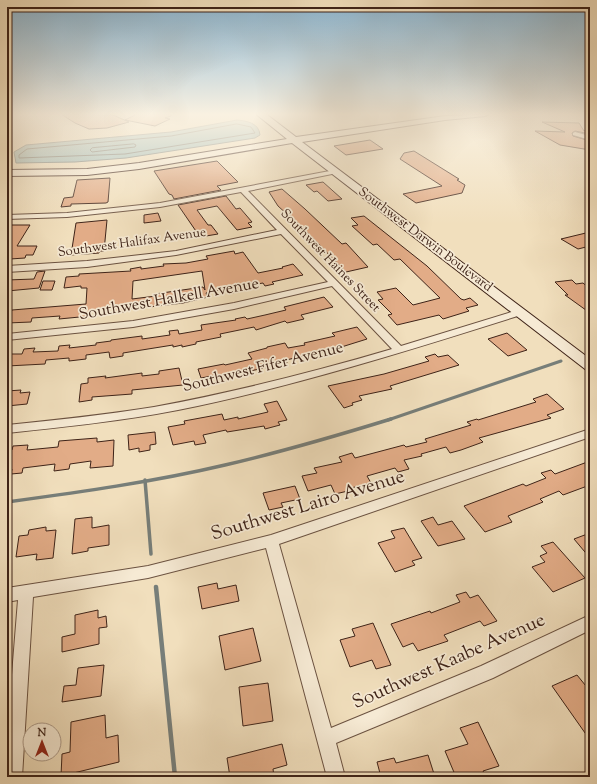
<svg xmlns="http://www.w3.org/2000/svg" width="597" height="784" viewBox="0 0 597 784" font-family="'Sorts Mill Goudy',serif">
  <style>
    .water { fill: #9dbbb9; stroke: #777e79 }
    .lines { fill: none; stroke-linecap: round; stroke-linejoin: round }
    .shore { stroke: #6e6f68; stroke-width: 1 }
    .stream-far2 { stroke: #777e79; stroke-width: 3 }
    .stream-far1 { stroke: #777e79; stroke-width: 3.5 }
    .stream { stroke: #777e79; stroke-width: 4.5 }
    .building { fill: #e2ac87; stroke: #3e2318; fill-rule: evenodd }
    .street-casing { stroke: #6b5241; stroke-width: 2 }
    .secondary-casing { stroke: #3e2318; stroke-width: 2 }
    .street { fill: #f6ead4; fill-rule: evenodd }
    .secondary { fill: #f6ead4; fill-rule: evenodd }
    .labels { text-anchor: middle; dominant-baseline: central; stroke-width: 3.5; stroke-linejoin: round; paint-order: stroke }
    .far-street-label { font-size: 13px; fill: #3e2318; stroke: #f6ead4 }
    .street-label { font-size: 16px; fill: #3e2318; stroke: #f6ead4 }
    .near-street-label { font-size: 19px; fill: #3e2318; stroke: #f6ead4 }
  </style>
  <rect width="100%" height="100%" fill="#f1dfbd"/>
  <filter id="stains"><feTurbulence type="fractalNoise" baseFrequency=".005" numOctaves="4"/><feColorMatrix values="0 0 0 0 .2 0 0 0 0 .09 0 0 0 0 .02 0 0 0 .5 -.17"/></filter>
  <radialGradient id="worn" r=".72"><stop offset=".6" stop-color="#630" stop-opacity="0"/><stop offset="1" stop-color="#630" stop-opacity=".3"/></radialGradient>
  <path class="water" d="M237,120C247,121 259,123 260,135L255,138L126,158L75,162L16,163L14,152L26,145L171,132Z"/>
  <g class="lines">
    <g class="shore">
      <path d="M237,124L251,127L255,133L125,154L19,158V155L27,149L171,136Z"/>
      <path d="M134,144L136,145L135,147L92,152L90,150L92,148Z"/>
    </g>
    <path class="stream-far2" d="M388,420L561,361"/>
    <g class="stream-far1">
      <path d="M145,480L151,554"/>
      <path d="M7,502C80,492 153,482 225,465C281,452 336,436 391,419"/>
    </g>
    <path class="stream" d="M156,587L175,777"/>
  </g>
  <g class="building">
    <path d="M61,114L113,115L129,122L107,128L89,129L75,123Z"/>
    <path d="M137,114H171V116L165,118L170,119L155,126L125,120Z"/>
    <path d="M542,122L579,123L584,131L590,127V134L575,131L572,133L573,136L590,141V150L560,145L535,131L565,132Z"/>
    <path d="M370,140L383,149L346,155L334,146Z"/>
    <path d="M414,151L459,179L457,180L465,185L462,193L416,203L403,194L442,186L400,159L404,153Z"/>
    <path d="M217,161L238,182L217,186L221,190L174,199L172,195L169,194L154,171Z"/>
    <path d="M110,178L108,202L106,203L71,204V206L61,207L64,198L73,197L77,180Z"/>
    <path d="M323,182L342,199L328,201L317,191L314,192L306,185Z"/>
    <path d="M282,189L305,209L342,244L346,243L368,267L346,272L291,216H289L278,206L269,192Z"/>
    <path d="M226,196L236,209L240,208L252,222L248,223L252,227L237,230L217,206L197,210L208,225H211L218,234L200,237L178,205Z"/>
    <path d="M158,213L161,221L144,223V215Z"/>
    <path d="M364,216L427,266L461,299L464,300L470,298L478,305L466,308L469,311L443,319L439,315L397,325L388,315L392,314L378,300L383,299L377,292L396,288L413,305L440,298L400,259L394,260L377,244L373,245L352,226L358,225L351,218Z"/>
    <path d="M107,220L104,251H100L99,253L71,255L76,223Z"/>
    <path d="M7,225H30L17,246H37L33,255H26L25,258L10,259L7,264Z"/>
    <path d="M590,232V246L578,249L561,239Z"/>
    <path d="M234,251L235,254L243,252L258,273L283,268L282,267L293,264L303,275L272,282L274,284L265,286L263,283L240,287L242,291L232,293L230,288L206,293L208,297L183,303L149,307L125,309V312L114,313V308L90,311V316L59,319L60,316L32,318L31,322L7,323L12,310L86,304L87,288H81V286L64,288L66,277L79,276V274L131,271L130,269L141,267V269L164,266L163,264L186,263L208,259L206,256ZM202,271L205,290L203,287L155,294L156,296L132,299L133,281Z"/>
    <path d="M45,271L39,288L7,291V280L34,279L37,272Z"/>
    <path d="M572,280L576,284L583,283L590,289V313L565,295H568L555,282Z"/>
    <path d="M43,281H55L52,290H40Z"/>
    <path d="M324,297L333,307L301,315L304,319L287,323L285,321L256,330L254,327L220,334L221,337L196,342V344L182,347V345L173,347V345L123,353V356L110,358L109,352L86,355V359L69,361V358L46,360L45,364L7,366V354H22L24,349L35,348L33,352L58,351L59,346L70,345L69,348L96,345V343L111,341V340L142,336V339L170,335L169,331L178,330L179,334L202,330L201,325L236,320L235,319L245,317L247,319L265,315L286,310L284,307Z"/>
    <path d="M357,327L367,339L335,349L286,360L287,363L218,378L217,375L201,378L198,369L224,364L225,365L252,359L248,353L267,348V347L285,343L288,348L305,345L304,343L335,336L332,333Z"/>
    <path d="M507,333L527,350L508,356L488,339Z"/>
    <path d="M435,354L438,357L448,355L459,365L390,386L392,389L359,396L362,400L352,403L353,405L344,408L328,386L384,374L429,361L425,357Z"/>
    <path d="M179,368L183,385L132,390V394L92,397V400L79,402L81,384L88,383V378L106,376L105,378L142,373V376L159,374V371Z"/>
    <path d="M21,390L20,393L30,392L27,404L7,406V391Z"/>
    <path d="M547,394L564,409L547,415L551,418L479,438L483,442L461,450L450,453L446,447L421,454L422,456L404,460L409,469L398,472L395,468L367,476L371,483L347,489L348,491L335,494L331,485L308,491L302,476L317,473L314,468L342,462L339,457L352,453L355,458L404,445L406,447L427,442L425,439L471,425L467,422L477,419L478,420L536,402L533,399Z"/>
    <path d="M277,401L287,420L278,422L280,425L265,429L264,426L227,432L226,430L203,435L206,443L195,445L194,441L173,445L168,427L185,424L184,421L222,414L224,420L238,417V419L268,412L264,404Z"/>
    <path d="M155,432L156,444L150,445V450L139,452V448L129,450L128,435Z"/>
    <path d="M97,438V442L114,440L113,466L90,468L91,461L70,464L69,469L54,471L55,464L23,468L22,473L11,474L12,469L7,470V450H12L13,446L28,445L27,450L58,447L59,441Z"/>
    <path d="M590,461V485L563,495L559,491L540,499L543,502L508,516L512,522L485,532L464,506L523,484L526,486L546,478L541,473L551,470L555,474Z"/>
    <path d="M295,486L300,499L281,503L283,507L269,510L263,493Z"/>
    <path d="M92,517V528L109,525V545L88,548V551L72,554L75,519Z"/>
    <path d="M433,517L438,525L452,521L465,539L438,546L421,521Z"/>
    <path d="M46,527V531L56,530L53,558L36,560L37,554L16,557L19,536L28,535L29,530Z"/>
    <path d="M404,528L422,558L412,561L415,565L395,572L378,543L395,538L391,531Z"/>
    <path d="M590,533V558L574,539Z"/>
    <path d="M553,542L585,578L553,592L532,567L545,562L540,556L547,553L541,546Z"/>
    <path d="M217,583L218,589L236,585L239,601L202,609L198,587Z"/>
    <path d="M466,592L470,598L478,595L497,621L484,626L480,621L444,635L448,641L418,651L413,643L403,647L391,624L430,611L431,613L460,602L456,595Z"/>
    <path d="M98,610V618L106,616L107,627L99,628V644L62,652V637L75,634V615Z"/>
    <path d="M373,623L391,665L376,669L372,660L350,667L340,640L355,636L352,629Z"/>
    <path d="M253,628L261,661L225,670L219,636Z"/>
    <path d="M104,665L101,696L62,702L64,686L76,685L78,668Z"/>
    <path d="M577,675L590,691V740L552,686Z"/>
    <path d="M268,683L273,721L243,726L239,687Z"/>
    <path d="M105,715L106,738L118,735L119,762L61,776L62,754L70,752L71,722Z"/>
    <path d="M478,722L499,766L483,771L486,777H456L445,751L468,744L460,728Z"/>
    <path d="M282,744L287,765L273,769L274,777H230L227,758Z"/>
    <path d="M428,755L435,777H381L377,762L394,758L396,763Z"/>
  </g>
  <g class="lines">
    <defs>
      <g id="street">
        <path d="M575,132L590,136V140L573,135V133Z"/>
        <path d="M335,170L337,171V173L248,191L401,346L518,310H524L526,312L524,314C410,350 296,386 178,410C121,421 64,427 7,433V425C56,420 105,415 154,407C235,392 314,372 392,349L332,286L234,309L133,327L7,340V334L133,321L234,303L328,282L281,234L176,255L87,267L7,272V266L87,261L176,251L277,230L241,192L160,207L67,217L7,219V215L67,213L160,203Z"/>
        <path d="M590,429V437L279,544L331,728L481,666L590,615V630L493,678L336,743L345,777H327L266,548L148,578L33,597L22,777H7V737L18,600L7,602V588L148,566L271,535Z"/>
      </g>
      <path id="secondary" d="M256,114H266L296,137L445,116L489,114L485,116L445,120L302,142L590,359V371L585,369L292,143L139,169L87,175L7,176V170L87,169L139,163L287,139Z"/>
    </defs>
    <use href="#street" class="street-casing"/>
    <use href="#secondary" class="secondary-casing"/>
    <use href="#street" class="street"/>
    <use href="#secondary" class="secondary"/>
  </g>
  <linearGradient id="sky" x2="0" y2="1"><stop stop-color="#8ab7d5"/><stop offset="0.51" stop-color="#f9f1e1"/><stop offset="1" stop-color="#f9f1e1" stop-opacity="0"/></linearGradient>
  <rect width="597" height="224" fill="url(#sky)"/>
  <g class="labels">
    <g class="far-street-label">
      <text transform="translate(425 240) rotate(37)">Southwest Darwin Boulevard</text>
      <text transform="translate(132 243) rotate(-8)">Southwest Halifax Avenue</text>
      <text transform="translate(330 261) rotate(46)">Southwest Haines Street</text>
    </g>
    <g class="street-label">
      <text transform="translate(169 300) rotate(-10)">Southwest Halkell Avenue</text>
      <text transform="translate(263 368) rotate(-14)">Southwest Fifer Avenue</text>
    </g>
    <g class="near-street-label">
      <text transform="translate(308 506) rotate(-17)">Southwest Lairo Avenue</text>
      <text transform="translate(449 662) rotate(-24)">Southwest Kaabe Avenue</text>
    </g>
  </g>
  <rect width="597" height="784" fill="none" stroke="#f1dfbd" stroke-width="24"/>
  <rect x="8" y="8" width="581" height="768" fill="none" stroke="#3e2318" stroke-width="2"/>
  <rect x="12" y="12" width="573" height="760" fill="none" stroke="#3e2318"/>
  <g transform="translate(42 742)"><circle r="19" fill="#f6ead4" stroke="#ac9a89"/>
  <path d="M0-3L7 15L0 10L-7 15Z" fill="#8f2418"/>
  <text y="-6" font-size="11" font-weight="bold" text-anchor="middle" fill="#3e2318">N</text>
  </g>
  <rect width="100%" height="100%" filter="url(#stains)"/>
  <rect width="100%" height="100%" fill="url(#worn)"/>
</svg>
